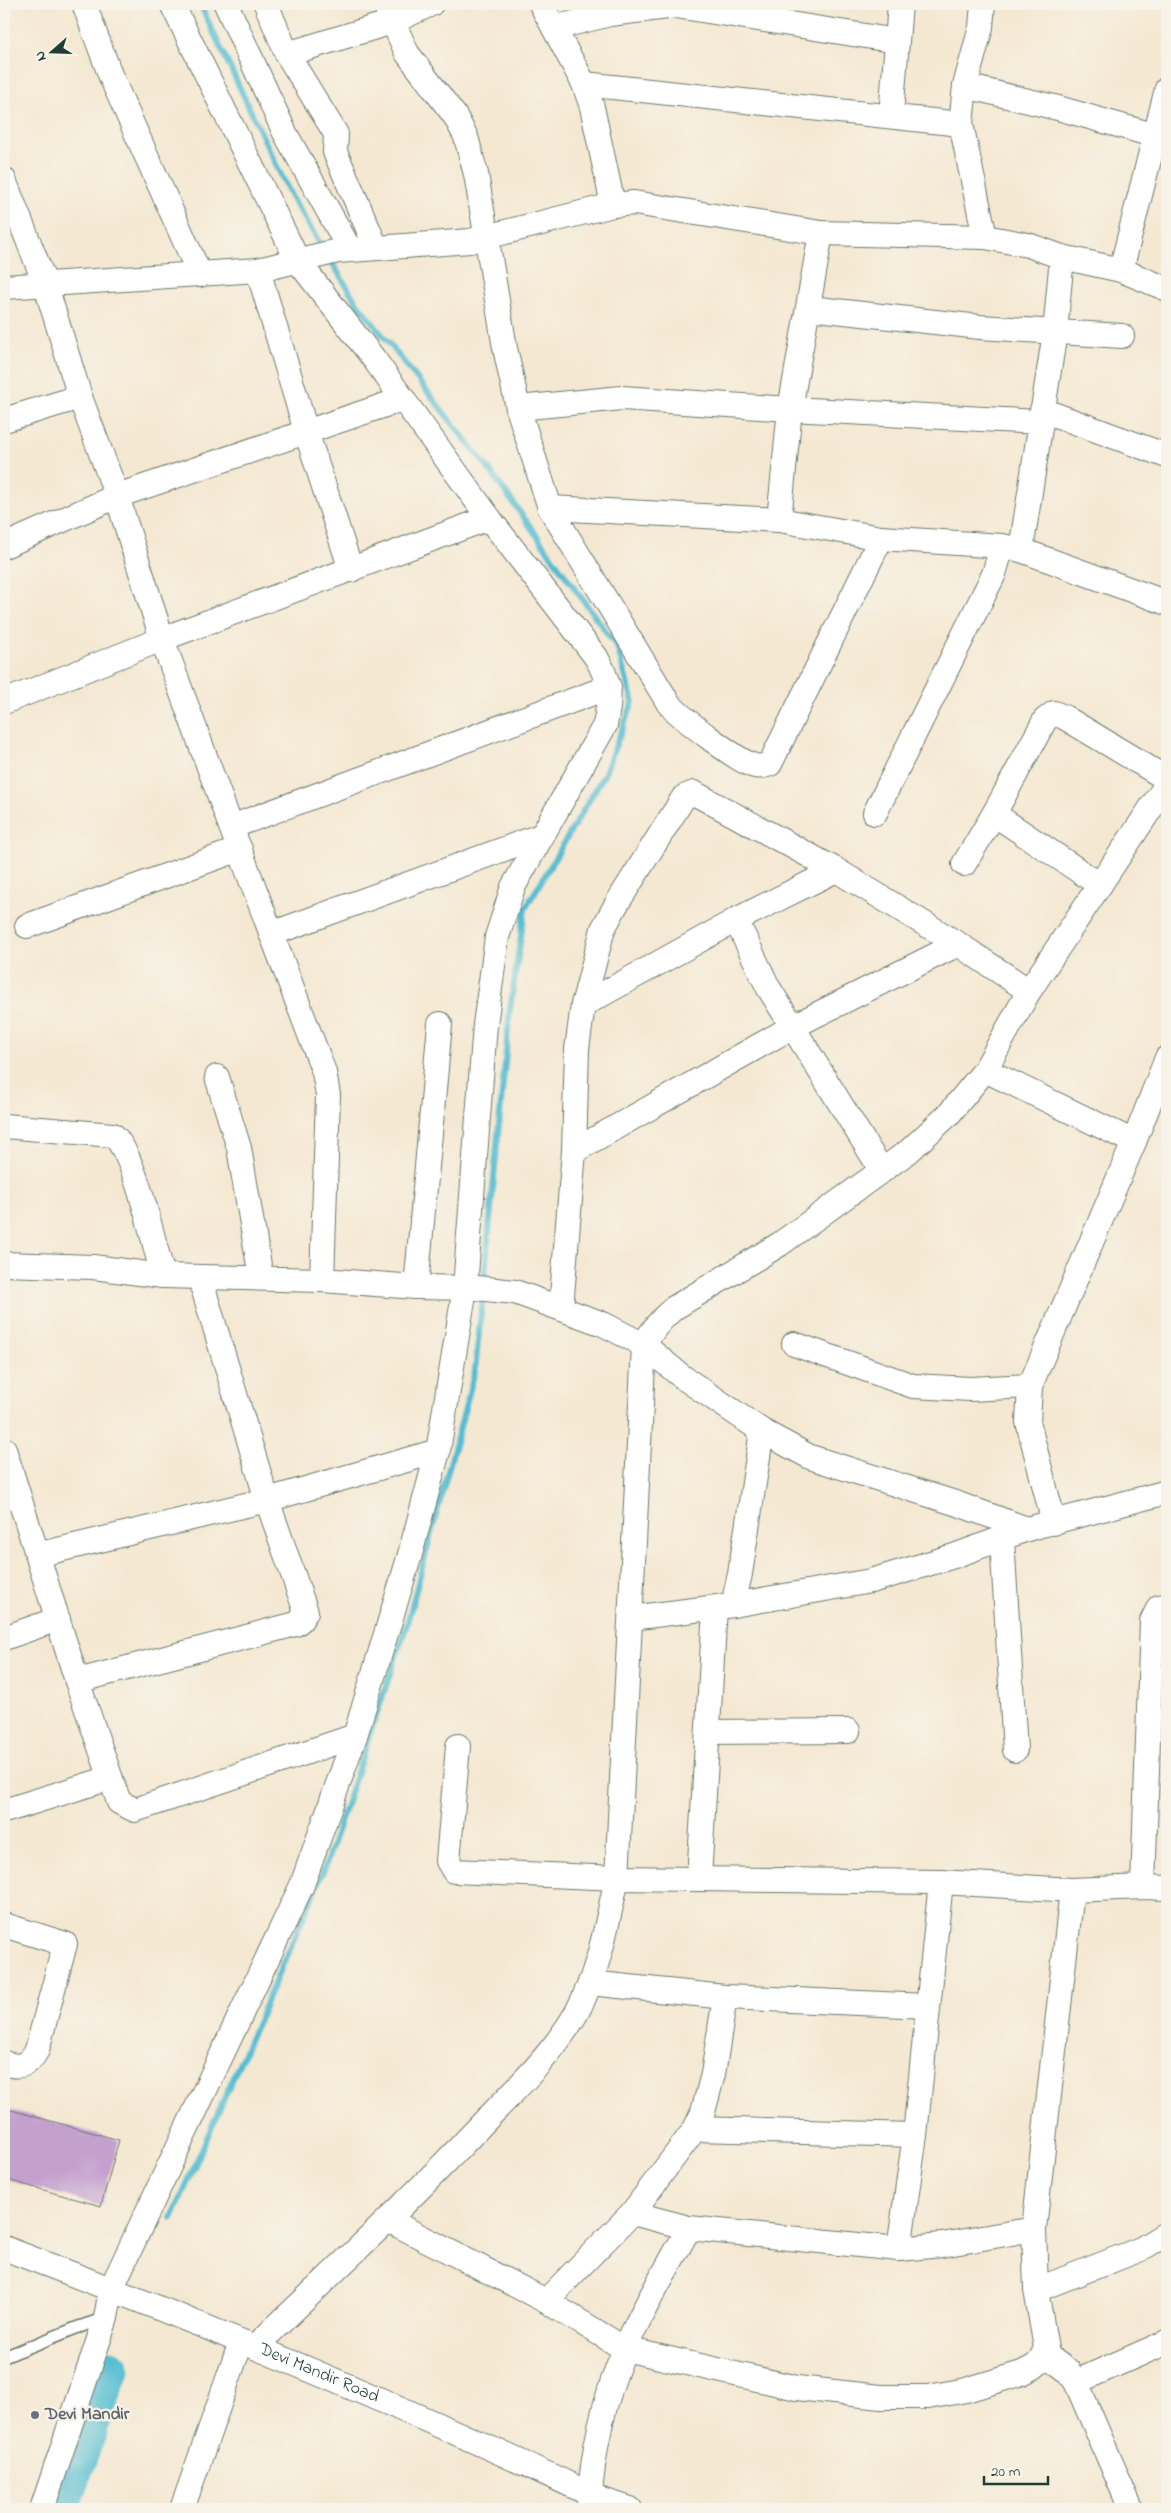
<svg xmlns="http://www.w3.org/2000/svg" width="1171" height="2513" viewBox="0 0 1171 2513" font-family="'Indie Flower',sans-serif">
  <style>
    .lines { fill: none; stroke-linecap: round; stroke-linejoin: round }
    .stream { stroke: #55bdd2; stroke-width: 6 }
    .river { stroke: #55bdd2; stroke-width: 39 }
    .building { fill: #c4a0cf }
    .lane-casing { stroke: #6a796b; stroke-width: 14 }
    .street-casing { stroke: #6a796b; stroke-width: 26 }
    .lane { stroke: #fff; stroke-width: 11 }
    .street { stroke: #fff; stroke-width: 24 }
    .worship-dot { fill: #6b7280; stroke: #f7f3e8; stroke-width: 2 }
    .labels { text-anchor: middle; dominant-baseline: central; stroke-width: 4.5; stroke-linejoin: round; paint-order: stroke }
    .street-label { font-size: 18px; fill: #1f3d34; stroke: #f7f3e8 }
    .worship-label { font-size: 18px; font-weight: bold; fill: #5b616d; stroke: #f7f3e8; text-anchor: start }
  </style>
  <rect width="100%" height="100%" fill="#f7f3e8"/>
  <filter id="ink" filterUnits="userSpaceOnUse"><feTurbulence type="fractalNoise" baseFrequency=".02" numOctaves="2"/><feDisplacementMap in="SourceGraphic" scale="10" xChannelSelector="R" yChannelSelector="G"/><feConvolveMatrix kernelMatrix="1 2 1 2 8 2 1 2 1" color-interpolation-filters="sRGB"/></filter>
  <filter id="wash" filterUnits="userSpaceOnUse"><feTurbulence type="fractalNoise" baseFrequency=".0096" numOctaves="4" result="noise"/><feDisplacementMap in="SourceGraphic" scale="20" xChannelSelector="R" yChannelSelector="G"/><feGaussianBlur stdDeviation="1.12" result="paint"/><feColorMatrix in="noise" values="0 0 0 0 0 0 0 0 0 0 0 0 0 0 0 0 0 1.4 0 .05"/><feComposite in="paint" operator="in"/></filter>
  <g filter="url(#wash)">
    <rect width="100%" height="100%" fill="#f4e8d2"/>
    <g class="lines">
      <g class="stream">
        <path d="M200,4L291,196L324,250"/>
        <path d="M329,258L357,303L488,468L617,647L633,702L604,775L525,909L510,1009L484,1283"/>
        <path d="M172,2218L325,1867L406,1627L475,1371L483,1293"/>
      </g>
      <path class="river" d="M59,2509L110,2369"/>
    </g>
    <g id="blocks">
      <path class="building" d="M4,2108L119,2140L101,2206L4,2179Z"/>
    </g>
  </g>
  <g filter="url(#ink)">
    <use href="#blocks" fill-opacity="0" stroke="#6a796b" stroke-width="1"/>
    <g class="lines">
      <defs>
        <path id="lane" d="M4,2357L76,2328L106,2318"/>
        <g id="street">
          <path d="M84,4L111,77L200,275"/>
          <path d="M226,4L285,133L350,250"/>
          <path d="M266,4L287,54L336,134L335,152L376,247"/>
          <path d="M385,4L407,53L455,116L466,137L476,174L505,348L518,408L550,508L669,704C682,718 738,762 755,766C760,767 765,766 770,764L881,538"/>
          <path d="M541,4L584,84L592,107L613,205"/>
          <path d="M983,4L981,27L965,86L961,124L985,237"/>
          <path d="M554,28L610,14L676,6L897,41"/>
          <path d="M287,54L392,22L431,4"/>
          <path d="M584,84L961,124"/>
          <path d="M965,86L1058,108L1167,139"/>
          <path d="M891,116L900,4"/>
          <path d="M4,180L45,283L80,397L117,496L162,639L231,827L324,1072L328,1095L322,1280"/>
          <path d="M258,270L306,431L351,570"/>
          <path d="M1121,270L1167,89"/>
          <path d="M4,287L258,270L338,251L470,241L613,205L634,203L821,233L985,237L1028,245L1062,257L1121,270L1167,289"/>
          <path d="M809,308L980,327L1122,336"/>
          <path d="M518,408L622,398L790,409L1041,422"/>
          <path d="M1042,410L1167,456"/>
          <path d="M4,420L80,397"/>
          <path d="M550,508L779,520L881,538L1002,546L1021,550L1167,603"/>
          <path d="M779,520L790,409L821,233"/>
          <path d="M4,546L117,496L403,399"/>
          <path d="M1021,550L1055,332L1062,257"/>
          <path d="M4,702L162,639L489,518"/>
          <path d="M875,813L994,574L1002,546"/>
          <path d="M994,814L1045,720L1054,713L1064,717L1167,779"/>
          <path d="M231,827L609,687"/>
          <path d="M964,864L994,814L1100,885"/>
          <path d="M736,920L768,987L882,1171"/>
          <path d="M27,926L240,849"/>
          <path d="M271,934L540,836"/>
          <path d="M583,1005L736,920L836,870"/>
          <path d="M985,1070L1134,1142"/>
          <path d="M217,1077L239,1148L261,1277"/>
          <path d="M4,1126L113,1135C135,1154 154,1244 163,1276"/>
          <path d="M574,1151L792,1027L958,944"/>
          <path d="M4,1264L93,1267L163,1276L322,1280L416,1287L477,1288L515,1292L603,1324L644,1345L681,1376L762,1431L810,1457L958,1504L1027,1529"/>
          <path d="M416,1287L440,1024"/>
          <path d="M561,1308L574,1151L577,1049L583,1005L603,929L616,905L684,797L694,793L836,870L958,944L1029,991"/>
          <path d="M794,1344L913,1386L970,1389L1030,1386"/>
          <path d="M4,1449L77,1681L119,1802L135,1810L355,1736"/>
          <path d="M1054,1523L1028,1422L1030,1386L1134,1142L1167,1058"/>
          <path d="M1002,1539L1015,1750"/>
          <path d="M37,1555L267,1500L438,1451"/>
          <path d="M733,1605L740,1574L762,1431"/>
          <path d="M631,1618L733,1605L871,1581L954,1556L1027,1529L1167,1492"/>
          <path d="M4,1638L58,1619"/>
          <path d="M77,1681L296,1624L301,1620L306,1612L267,1500L200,1278"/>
          <path d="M708,1732L848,1731"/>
          <path d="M458,1746L448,1861L454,1871L617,1878L941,1882L1072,1890L1143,1887L1167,1888"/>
          <path d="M4,1811L110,1778"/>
          <path d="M699,1879L715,1608"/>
          <path d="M1143,1887L1152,1621L1159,1607L1167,1606"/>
          <path d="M4,1925L65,1944L37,2050C29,2065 20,2069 4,2063"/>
          <path d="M590,1983L725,1997L927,2006"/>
          <path d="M695,2129L915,2135"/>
          <path d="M632,2213L689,2228L899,2249L942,2245L1034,2229"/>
          <path d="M388,2220L546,2301L625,2349L797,2388L881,2397H928L966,2390L1022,2373L1034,2367L1040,2361L1046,2348L1036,2290L1034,2229L1072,1890"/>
          <path id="s1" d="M4,2248C207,2325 408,2408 605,2501L630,2509"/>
          <path d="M899,2249L915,2135L941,1882"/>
          <path d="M1036,2290L1141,2249L1167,2233"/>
          <path d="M546,2301L632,2213L695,2129L703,2112L713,2074L725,1997"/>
          <path d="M255,2347C331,2274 409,2202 482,2124C515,2090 553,2054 577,2012C599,1971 607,1923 617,1878L644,1345C652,1329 661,1319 674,1308L780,1244L909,1151L949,1114L985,1070L1029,991L1167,784"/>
          <path d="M1045,2354L1069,2372L1076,2382L1131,2509"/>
          <path d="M1076,2382L1167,2342"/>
          <path d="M589,2508C592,2455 604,2398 625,2349C643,2307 668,2267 689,2228"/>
          <path d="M42,2509L106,2318L111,2289L302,1885L355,1736L409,1558L438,1451L465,1288L485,1025L497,937L513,887L605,725C611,696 611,683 596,657L489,518L374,359L298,261L172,4"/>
          <path d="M182,2509L241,2342"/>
        </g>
      </defs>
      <use href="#lane" class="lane-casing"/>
      <use href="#street" class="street-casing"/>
      <use href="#lane" class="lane"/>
      <use href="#street" class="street"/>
    </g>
  </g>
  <circle class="worship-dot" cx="35" cy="2415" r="5"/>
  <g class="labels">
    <g class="street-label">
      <text stroke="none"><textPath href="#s1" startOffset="339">Devi Mandir Road</textPath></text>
    </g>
    <g class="worship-label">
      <text x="45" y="2415">Devi Mandir</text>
    </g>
  </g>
  <rect width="1171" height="2513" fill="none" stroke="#f7f3e8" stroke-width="20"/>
  <g transform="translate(52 52) rotate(250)" stroke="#f7f3e8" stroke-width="4" paint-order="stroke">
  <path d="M0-4L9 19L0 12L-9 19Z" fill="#1f3d34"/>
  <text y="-8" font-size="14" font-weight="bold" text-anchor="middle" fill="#1f3d34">N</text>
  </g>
  <path d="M984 2476v8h64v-8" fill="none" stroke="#1f3d34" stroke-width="2.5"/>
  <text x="991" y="2476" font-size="15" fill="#1f3d34" stroke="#f7f3e8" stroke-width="4" paint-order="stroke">20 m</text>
</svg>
